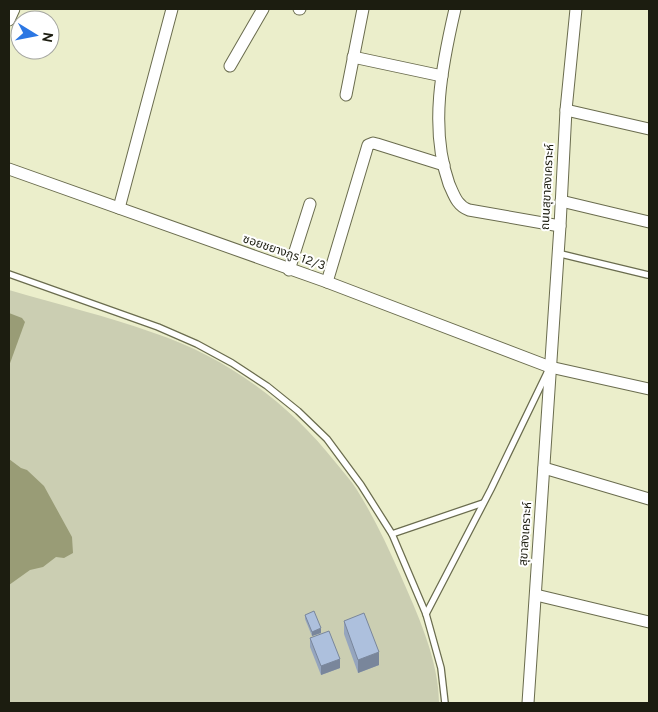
<svg xmlns="http://www.w3.org/2000/svg" width="658" height="712" viewBox="0 0 658 712" font-family="Overpass,'Noto Sans Thai',sans-serif">
  <style>
    .green { fill: #cbceb2 }
    .water { fill: #999c76 }
    .lines { fill: none; stroke-linecap: round; stroke-linejoin: round }
    .service-casing { stroke: #6a6c4e; stroke-width: 8 }
    .minor-casing { stroke: #6a6c4e; stroke-width: 13 }
    .service { stroke: #fff; stroke-width: 5.5 }
    .minor { stroke: #fff; stroke-width: 11 }
    .wall { fill: #95a5be }
    .shaded-wall { fill: #79869b }
    .building { fill: #adc0dd; stroke: #79869b }
    .labels { text-anchor: middle; dominant-baseline: central; stroke-width: 4; stroke-linejoin: round; paint-order: stroke }
    .street-label { font-size: 12px; fill: #1c1d10; stroke: #fff }
  </style>
  <rect width="100%" height="100%" fill="#ebeecb"/>
  <path class="green" d="M9,290C57,304 106,316 154,333C226,357 289,403 336,463C343,472 351,480 357,490C374,517 387,545 400,574C417,613 439,660 439,703H9Z"/>
  <g class="water">
    <path d="M9,313L22,318L25,322L9,366Z"/>
    <path d="M9,459L21,468L27,470L44,486L72,537L73,553L64,558L56,557L43,567L30,570L9,585Z"/>
  </g>
  <g class="lines">
    <defs>
      <g id="service">
        <path d="M557,253L648,275"/>
        <path d="M9,274L158,327L197,344L232,363L267,386L298,411L327,439L361,485L392,534L426,614L441,668L445,703"/>
        <path d="M392,534L483,503"/>
        <path d="M426,614L491,489L547,373"/>
      </g>
      <g id="minor">
        <path d="M299,9H300"/>
        <path d="M455,9C442,65 429,128 449,184C454,195 457,206 469,210L560,226"/>
        <path d="M9,20L14,9"/>
        <path d="M353,57L442,76"/>
        <path d="M230,66L263,9"/>
        <path d="M346,95L363,9"/>
        <path d="M566,110L649,129"/>
        <path d="M9,169L327,282L550,367L649,389"/>
        <path d="M561,201L649,222"/>
        <path d="M119,208L172,9"/>
        <path d="M289,270L310,204"/>
        <path d="M327,282L368,145L373,143L377,144L444,165"/>
        <path d="M544,468L649,499"/>
        <path d="M536,595L649,622"/>
        <path d="M528,703L560,226L566,110L576,9"/>
      </g>
    </defs>
    <use href="#service" class="service-casing"/>
    <use href="#minor" class="minor-casing"/>
    <use href="#service" class="service"/>
    <use href="#minor" class="minor"/>
  </g>
  <g class="wall">
    <path d="M305,615L321,633L312,636L305,619Z"/>
    <path d="M344,621L379,665L358,673L344,634Z"/>
    <path d="M310,638L340,668L321,675L310,647Z"/>
  </g>
  <g class="shaded-wall">
    <path d="M321,628V633L312,636V632Z"/>
    <path d="M379,652V665L358,673V660Z"/>
    <path d="M340,659V668L321,675V666Z"/>
  </g>
  <g class="building">
    <path d="M314,611L321,628L312,632L305,615Z"/>
    <path d="M364,613L379,652L358,660L344,621Z"/>
    <path d="M329,631L340,659L321,666L310,638Z"/>
  </g>
  <g class="labels">
    <g class="street-label">
      <text transform="translate(548 187) rotate(-87)">ถนนสุขาสงเคราะห์</text>
      <text transform="translate(284 253) rotate(19)">ซอยชยางกูร 12/3</text>
      <text transform="translate(526 534) rotate(-86)">สุขาสงเคราะห์</text>
    </g>
  </g>
  <rect width="658" height="712" fill="none" stroke="#1c1d10" stroke-width="20"/>
  <g transform="translate(35 35) rotate(100)"><circle r="24" fill="#ffffff" stroke="#a4a59f"/>
  <path d="M0-4L9 19L0 12L-9 19Z" fill="#2c77e3"/>
  <text y="-8" font-size="14" font-weight="bold" text-anchor="middle" fill="#1c1d10">N</text>
  </g>
</svg>
